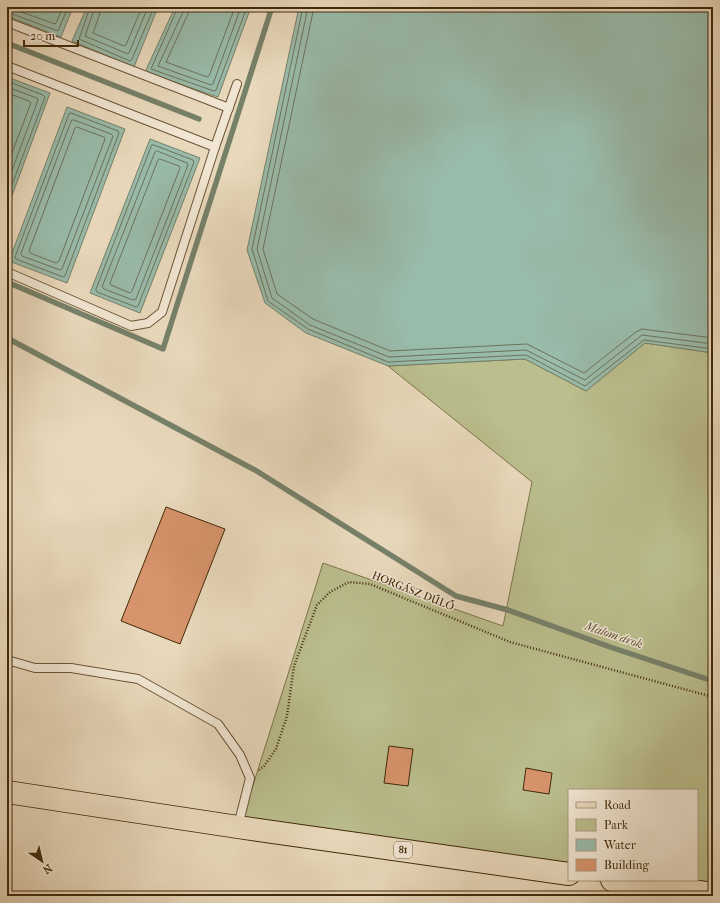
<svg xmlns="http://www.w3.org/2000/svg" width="720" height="903" viewBox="0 0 720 903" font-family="'IM FELL French Canon',serif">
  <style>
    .green { fill: #bbbe8d; stroke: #7e744b }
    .water { fill: #9ba; stroke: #76816a }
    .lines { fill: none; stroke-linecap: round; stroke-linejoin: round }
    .shore { stroke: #6d725a; stroke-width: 1 }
    .stream { stroke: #76816a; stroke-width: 5.5 }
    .building { fill: #d8946c; stroke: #412909 }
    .lane-casing { stroke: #6b5536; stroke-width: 10 }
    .primary-casing { stroke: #412909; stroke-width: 24 }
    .path { stroke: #412909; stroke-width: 2.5; stroke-dasharray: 1 2; stroke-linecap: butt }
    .lane { stroke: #f1e6d3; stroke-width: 8 }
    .primary { stroke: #e9d9bc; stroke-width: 22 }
    .labels { text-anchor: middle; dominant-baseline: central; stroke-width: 3; stroke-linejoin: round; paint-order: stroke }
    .shield { fill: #f1e6d3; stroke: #766246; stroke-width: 1 }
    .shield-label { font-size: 10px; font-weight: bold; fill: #412909 }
    .street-label { font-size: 11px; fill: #412909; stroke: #f1e6d3 }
    .water-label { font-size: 12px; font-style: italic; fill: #574e31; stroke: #f1e6d3 }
  </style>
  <rect width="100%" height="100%" fill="#e9d9bc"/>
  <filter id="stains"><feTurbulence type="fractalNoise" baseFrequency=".005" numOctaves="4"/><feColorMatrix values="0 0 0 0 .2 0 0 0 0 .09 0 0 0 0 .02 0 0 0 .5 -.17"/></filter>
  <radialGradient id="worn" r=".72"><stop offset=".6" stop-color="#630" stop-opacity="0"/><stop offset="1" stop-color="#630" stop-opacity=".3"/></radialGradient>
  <path class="green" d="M645,343L713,353V896L589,880H697V790H569V877L238,833L323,563L503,626L532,482L388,366L525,359L586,391Z"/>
  <g class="water">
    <path d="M7,7H73L61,37L7,16Z"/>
    <path d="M87,7H158L134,67L72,41Z"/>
    <path d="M175,7H251L218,97L145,72Z"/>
    <path d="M299,7H713V353L645,343L586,391L525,359L388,366L306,333L265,303L247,250Z"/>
    <path d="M7,77L50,93L7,209Z"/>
    <path d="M67,107L125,129L67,283L9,261Z"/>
    <path d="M150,139L200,158L140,313L90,293Z"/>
  </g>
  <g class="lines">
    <g class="shore">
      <path d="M7,7L55,24L56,23L63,7"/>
      <path d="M90,7L79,39L130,61L132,59L154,7"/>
      <path d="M95,7L85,36L128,54L129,53L148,7"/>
      <path d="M101,7L100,13L93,33L124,46L126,45L142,7"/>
      <path d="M178,7L151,69L214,91L216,90L247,7"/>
      <path d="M183,7V12L158,66L211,85L213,84L241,7"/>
      <path d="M189,7L188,14L166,62L207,77L209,76L235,7"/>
      <path d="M303,7L252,249L268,301L308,329L388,362L526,355L585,386L644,340L713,349"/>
      <path d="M308,7L257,249L272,298L310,325L389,357L526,350L585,380L642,335L713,344"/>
      <path d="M314,7L263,249L277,294L313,319L390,351L527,344L584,373L636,332L642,329L713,338"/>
      <path d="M7,12L58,31L68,7"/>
      <path d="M7,81L43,95L45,97L7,198"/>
      <path d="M7,87L37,98L38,100L7,184"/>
      <path d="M7,93L29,101L31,103L7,166"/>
      <path d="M71,113L118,131L119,133L65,276L63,277L16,259L15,257L69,114Z"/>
      <path d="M72,120H74L111,134L113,136L62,269L60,270L22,256L21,254Z"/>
      <path d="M77,127L104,137L105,139L59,261L56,263L30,253L29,251L75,128Z"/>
      <path d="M152,145H154L193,160L194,162L138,306L136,307L97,292L96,290Z"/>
      <path d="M157,151L187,163L188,165L136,299L133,300L104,289L102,287L155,152Z"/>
      <path d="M160,159L179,166L180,168L132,291L130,293L111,285L110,283L158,160Z"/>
    </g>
    <g class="stream">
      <path d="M7,43L199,119"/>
      <path d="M7,282L163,349L272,7"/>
      <path d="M7,338L255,470L456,596L508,610L610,647L713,681"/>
    </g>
  </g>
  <g class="building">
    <path d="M166,507L225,529L180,644L121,621Z"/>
    <path d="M389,746L413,749L408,786L384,783Z"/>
    <path d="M526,768L552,773L549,794L523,790Z"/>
  </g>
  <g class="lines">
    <defs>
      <g id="lane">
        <path d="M7,22L229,108"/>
        <path d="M7,66L215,147"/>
        <path d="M7,272L131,326L148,323L162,312L215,147L237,84"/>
        <path d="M7,660L35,668H71L138,679L218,724L240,755L250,778L238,826"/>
      </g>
      <g id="primary">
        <path d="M7,792L238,827L569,874"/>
        <path d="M612,880L713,894"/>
      </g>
    </defs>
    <use href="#lane" class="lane-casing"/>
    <use href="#primary" class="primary-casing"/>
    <path class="path" d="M259,770L264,766L276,749L287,716L294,666L317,605L330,592L349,582L370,584L510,642L713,697"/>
    <use href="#lane" class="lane"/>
    <use href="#primary" class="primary"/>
  </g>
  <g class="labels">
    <rect class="shield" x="394" y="842" width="18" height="16" rx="3"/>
    <g class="shield-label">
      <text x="403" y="850">81</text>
    </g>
    <g class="street-label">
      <text transform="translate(413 591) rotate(22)">HORGÁSZ DŰLŐ</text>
    </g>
    <g class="water-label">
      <text transform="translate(614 635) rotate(19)">Malom árok</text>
    </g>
  </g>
  <rect width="720" height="903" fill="none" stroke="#e9d9bc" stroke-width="24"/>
  <rect x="8" y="8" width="704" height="887" fill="none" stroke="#412909" stroke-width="2"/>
  <rect x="12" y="12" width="696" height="879" fill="none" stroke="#412909"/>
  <rect x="568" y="789" width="130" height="92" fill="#f1e6d3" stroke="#ab9a82"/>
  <rect x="576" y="802" width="20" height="6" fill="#e9d9bc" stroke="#ab9a82"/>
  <text x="604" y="809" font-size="12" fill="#412909">Road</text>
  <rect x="576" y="819" width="20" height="12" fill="#bbbe8d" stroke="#ab9a82"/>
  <text x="604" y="829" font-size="12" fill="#412909">Park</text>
  <rect x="576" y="839" width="20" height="12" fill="#99bbaa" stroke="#ab9a82"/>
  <text x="604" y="849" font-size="12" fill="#412909">Water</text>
  <rect x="576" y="859" width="20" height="12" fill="#d8946c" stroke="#ab9a82"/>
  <text x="604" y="869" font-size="12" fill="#412909">Building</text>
  <g transform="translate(42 861) rotate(145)" stroke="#f1e6d3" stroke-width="3" paint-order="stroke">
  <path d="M0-3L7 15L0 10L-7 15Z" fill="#412909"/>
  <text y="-6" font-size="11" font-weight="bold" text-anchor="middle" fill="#412909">N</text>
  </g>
  <path d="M24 40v6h54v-6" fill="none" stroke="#412909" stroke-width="2"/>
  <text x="30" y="40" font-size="12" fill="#412909" stroke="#f1e6d3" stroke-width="3" paint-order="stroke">20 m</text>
  <rect width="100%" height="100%" filter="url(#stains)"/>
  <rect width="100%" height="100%" fill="url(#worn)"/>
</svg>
